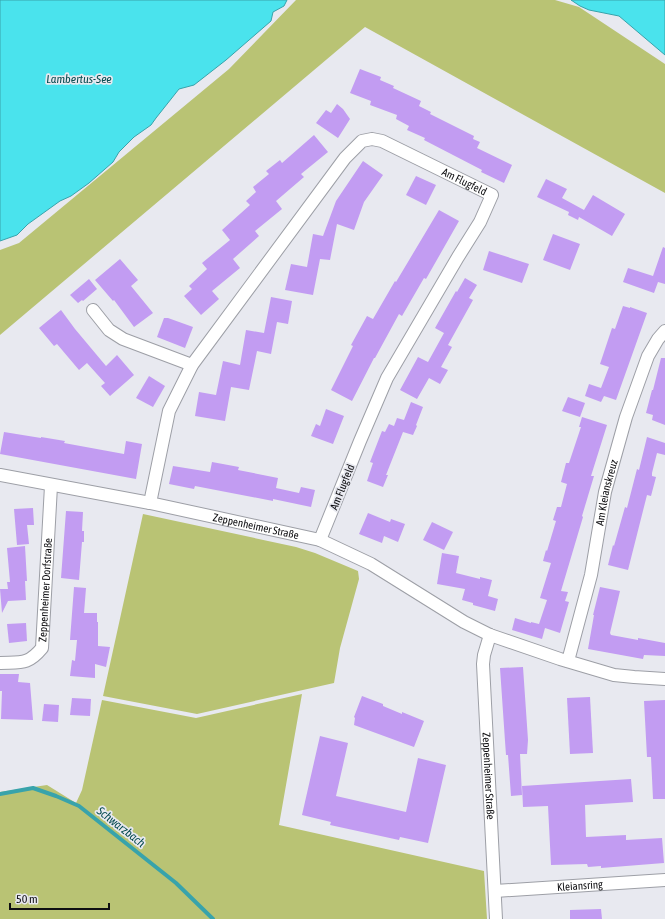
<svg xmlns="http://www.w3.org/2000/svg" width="665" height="919" viewBox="0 0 665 919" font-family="'Asap Condensed',sans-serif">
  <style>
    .green { fill: #b9c374 }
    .water { fill: #4ae3ed; stroke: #38a3ab }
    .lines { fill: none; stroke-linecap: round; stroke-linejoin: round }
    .stream { stroke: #38a3ab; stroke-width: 4 }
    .building { fill: #c29cf2 }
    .minor-casing { stroke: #9d9fa6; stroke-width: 14 }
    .minor { stroke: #fff; stroke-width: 12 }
    .labels { text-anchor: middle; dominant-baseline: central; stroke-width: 3.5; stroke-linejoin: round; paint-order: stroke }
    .street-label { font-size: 11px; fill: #0f0f12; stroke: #e8e9f0 }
    .water-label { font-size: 12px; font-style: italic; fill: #044a4e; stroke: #e8e9f0 }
  </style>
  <rect width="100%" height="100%" fill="#e8e9f0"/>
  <g class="green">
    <path d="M296,0H555L579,7L665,64V193L365,27L0,335V250L19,243L229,69Z"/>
    <path d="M143,514L296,547L315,553L358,571L359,579L340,648L334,683L197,714L103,696Z"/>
    <path d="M302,694L279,825L484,871L487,919H0V792L47,785L76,803L82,790L102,700L196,718Z"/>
  </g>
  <g class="water">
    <path d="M0,0H287L284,6L273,12L271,21L226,60L194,85L179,89L156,118L151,125L134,137L119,152L113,162L89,183L71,196L60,201L28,224L17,235L0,241Z"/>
    <path d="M571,0H665V55L619,16L589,10L580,6Z"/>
  </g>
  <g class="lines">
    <path class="stream" d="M0,794L33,788L56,796L79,806L176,883L213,919"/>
  </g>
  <g class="building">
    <path d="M360,69L381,77L380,80L394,86L393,88L421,101L419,106L431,112L430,114L474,136L473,139L480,142L477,148L512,165L504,183L481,172L482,170L424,140L425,138L407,130L409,126L396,119L397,115L370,105L371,101L350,93Z"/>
    <path d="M337,104L343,109L350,119L338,138L316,123L326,110L331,113Z"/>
    <path d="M314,135L328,152L301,174L304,177L276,201L282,209L255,231L259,236L233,259L240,268L212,291L219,299L201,315L184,296L192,289L189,286L207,269L202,263L230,240L222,230L250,205L246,201L256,192L253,187L269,174L266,171L280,160L282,163Z"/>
    <path d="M363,161L383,175L364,202L354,230L337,224L330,260L320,259L313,295L285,290L291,264L307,267L313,234L323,236L336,201Z"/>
    <path d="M416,176L436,185L426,205L406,195Z"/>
    <path d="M546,179L567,189L562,198L584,210L593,195L625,214L612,236L579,217L578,220L568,215L569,212L537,197Z"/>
    <path d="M439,210L459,221L426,279L424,278L402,316L399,314L375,358H374L352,401L331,390L353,346L351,345L367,316L373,319L395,281L396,282Z"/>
    <path d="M553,234L580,244L570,270L543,260Z"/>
    <path d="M663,247L665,248V284L658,282L654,293L623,282L628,268L653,276Z"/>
    <path d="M489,251L529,264L522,283L483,270Z"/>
    <path d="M120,259L138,280L131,286L153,313L134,327L114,300L113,301L95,280Z"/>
    <path d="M465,278L477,285L469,298L473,300L448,345L452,347L441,367L448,370L440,384L429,378L417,399L400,390L418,357L428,362L444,333L435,328L456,291L457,292Z"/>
    <path d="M89,279L97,289L83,301L82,300L78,303L70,295Z"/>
    <path d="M271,297L292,301L288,324L277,322L271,354L257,351L249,390L231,387L225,421L195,416L199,392L216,395L223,361L240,365L246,330L264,333Z"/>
    <path d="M623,306L630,308V307L647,313L616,400L604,396L601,402L585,396L589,384L601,388L609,367L600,364L612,328L615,329Z"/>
    <path d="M61,310L75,329L106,366L117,355L134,375L110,396L101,386L105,383L87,363L79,370L57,344L54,346L39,328Z"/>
    <path d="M164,318H168L193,327L185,348L157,337Z"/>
    <path d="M661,358H665V425L652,420L653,415L646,413L652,390H653Z"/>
    <path d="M149,376L165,386L153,407L136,398Z"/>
    <path d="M568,397L585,403L580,417L562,411Z"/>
    <path d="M411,402L423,407L416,425L417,426L413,435L403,432L386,475H388L383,487L367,481L373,463L370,462L382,431L385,432L389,424L394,426L397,418L404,420Z"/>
    <path d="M326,409L344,416L333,444L311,436L316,424L320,426Z"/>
    <path d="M582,417L607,425L591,476H594L582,516L583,517L561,591L568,592L565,601L569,602L560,633L545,628L542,639L512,630L515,618L531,623V622L539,624L547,600L540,598L551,563L543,561L546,550L547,551L556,521L553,520L557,507H561L567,484L561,482L566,463H569L581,427H579Z"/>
    <path d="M4,432L41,438V437L65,441L64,443L124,454L126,441L142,444L136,479L0,454Z"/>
    <path d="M647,437L665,443V455L657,453L652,473V476L656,477L651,496L647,495L628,570L608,565L613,545L614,546L625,507L627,508L637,469L639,470Z"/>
    <path d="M212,462L239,467L238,470L278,478L276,488L299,493L301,487L315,490L311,507L273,499V501L195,486L194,489L169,484L173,466L210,472Z"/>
    <path d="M33,508L34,525H27L29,544L17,545L14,509Z"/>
    <path d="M66,511L83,512L82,531H84V542H82L79,580L61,578Z"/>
    <path d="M368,513L390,522L391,519L405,524L398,542L384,536L382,543L359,534Z"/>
    <path d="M432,522L453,532L444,550L423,540Z"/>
    <path d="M25,546L27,581H25L26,600L8,601L2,613L0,589H8L7,582H10L7,548Z"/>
    <path d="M442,553L459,556L456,573L480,579V577L492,580L488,596L498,599L495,611L473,605V603L462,600L465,589L437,584Z"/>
    <path d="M74,587L86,588L84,613H97V622H98V646L110,647L106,667L95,664V678L70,676L72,660L75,661L77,640H70Z"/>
    <path d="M600,587L620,591L610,633L611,635L638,640V638L665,643V656L644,655L643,659L588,649L594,615H593Z"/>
    <path d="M26,623L27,641L9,643L7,624Z"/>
    <path d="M523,667L528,740L527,754H520L522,795L511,796L508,755H506L505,741L500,668Z"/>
    <path d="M0,674H19L18,682L30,683L33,720L1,719L2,691H0Z"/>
    <path d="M362,696L383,704V706L402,714V712L424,721L414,747L354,725L355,718L354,717Z"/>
    <path d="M590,697L593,753L570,754L567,698Z"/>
    <path d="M72,698L91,699L90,716L70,715Z"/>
    <path d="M665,700V799H653L651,757H647L644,701Z"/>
    <path d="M44,704L59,705L58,722L42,721Z"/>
    <path d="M320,736L348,743L336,796L406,812L418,758L446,765L428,843L400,837L399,840L330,825L331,822L302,815Z"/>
    <path d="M631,779L633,802L585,805L586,837L626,835V840L662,838L664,863L601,868V866L588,867L587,864L551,865L548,806L523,807L522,786Z"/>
    <path d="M601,909L602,919H570V910Z"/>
  </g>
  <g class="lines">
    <defs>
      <g id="minor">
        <path d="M93,310L109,330L123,339L192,365"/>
        <path id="s1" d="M0,475L150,503L320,540L371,564L464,622L490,635L560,659L614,675L634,677L665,679"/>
        <path id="s2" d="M150,503L169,411L192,365L345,158L362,141L372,139L382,141L492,195L480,222L458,257L387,378L360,441L320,540"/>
        <path id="s3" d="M490,635L484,655L483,664L496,919"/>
        <path id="s4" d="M568,661L591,575L605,492L626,417L648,356L658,339L665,331"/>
        <path id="s5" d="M0,663C21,662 28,665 42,648L51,486"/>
        <path id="s6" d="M495,891L665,880"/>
      </g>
    </defs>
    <use href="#minor" class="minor-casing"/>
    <use href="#minor" class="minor"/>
  </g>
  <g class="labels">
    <g class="street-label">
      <text stroke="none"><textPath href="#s2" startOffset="539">Am Flugfeld</textPath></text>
      <text transform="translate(342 487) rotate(-68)">Am Flugfeld</text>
      <text stroke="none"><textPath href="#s4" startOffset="173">Am Kleianskreuz</textPath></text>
      <text stroke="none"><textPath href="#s1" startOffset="261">Zeppenheimer Straße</textPath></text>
      <text stroke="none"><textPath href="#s5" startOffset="105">Zeppenheimer Dorfstraße</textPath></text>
      <text stroke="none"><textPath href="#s3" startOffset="142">Zeppenheimer Straße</textPath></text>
      <text stroke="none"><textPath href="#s6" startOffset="85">Kleiansring</textPath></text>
    </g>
    <g class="water-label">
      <text x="79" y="79">Lambertus-See</text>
      <text transform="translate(121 827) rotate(38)">Schwarzbach</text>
    </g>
  </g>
  <path d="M10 903v6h99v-6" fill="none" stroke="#0f0f12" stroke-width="2"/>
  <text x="16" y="903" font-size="12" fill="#0f0f12" stroke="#e8e9f0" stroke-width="3" paint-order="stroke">50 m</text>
</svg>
